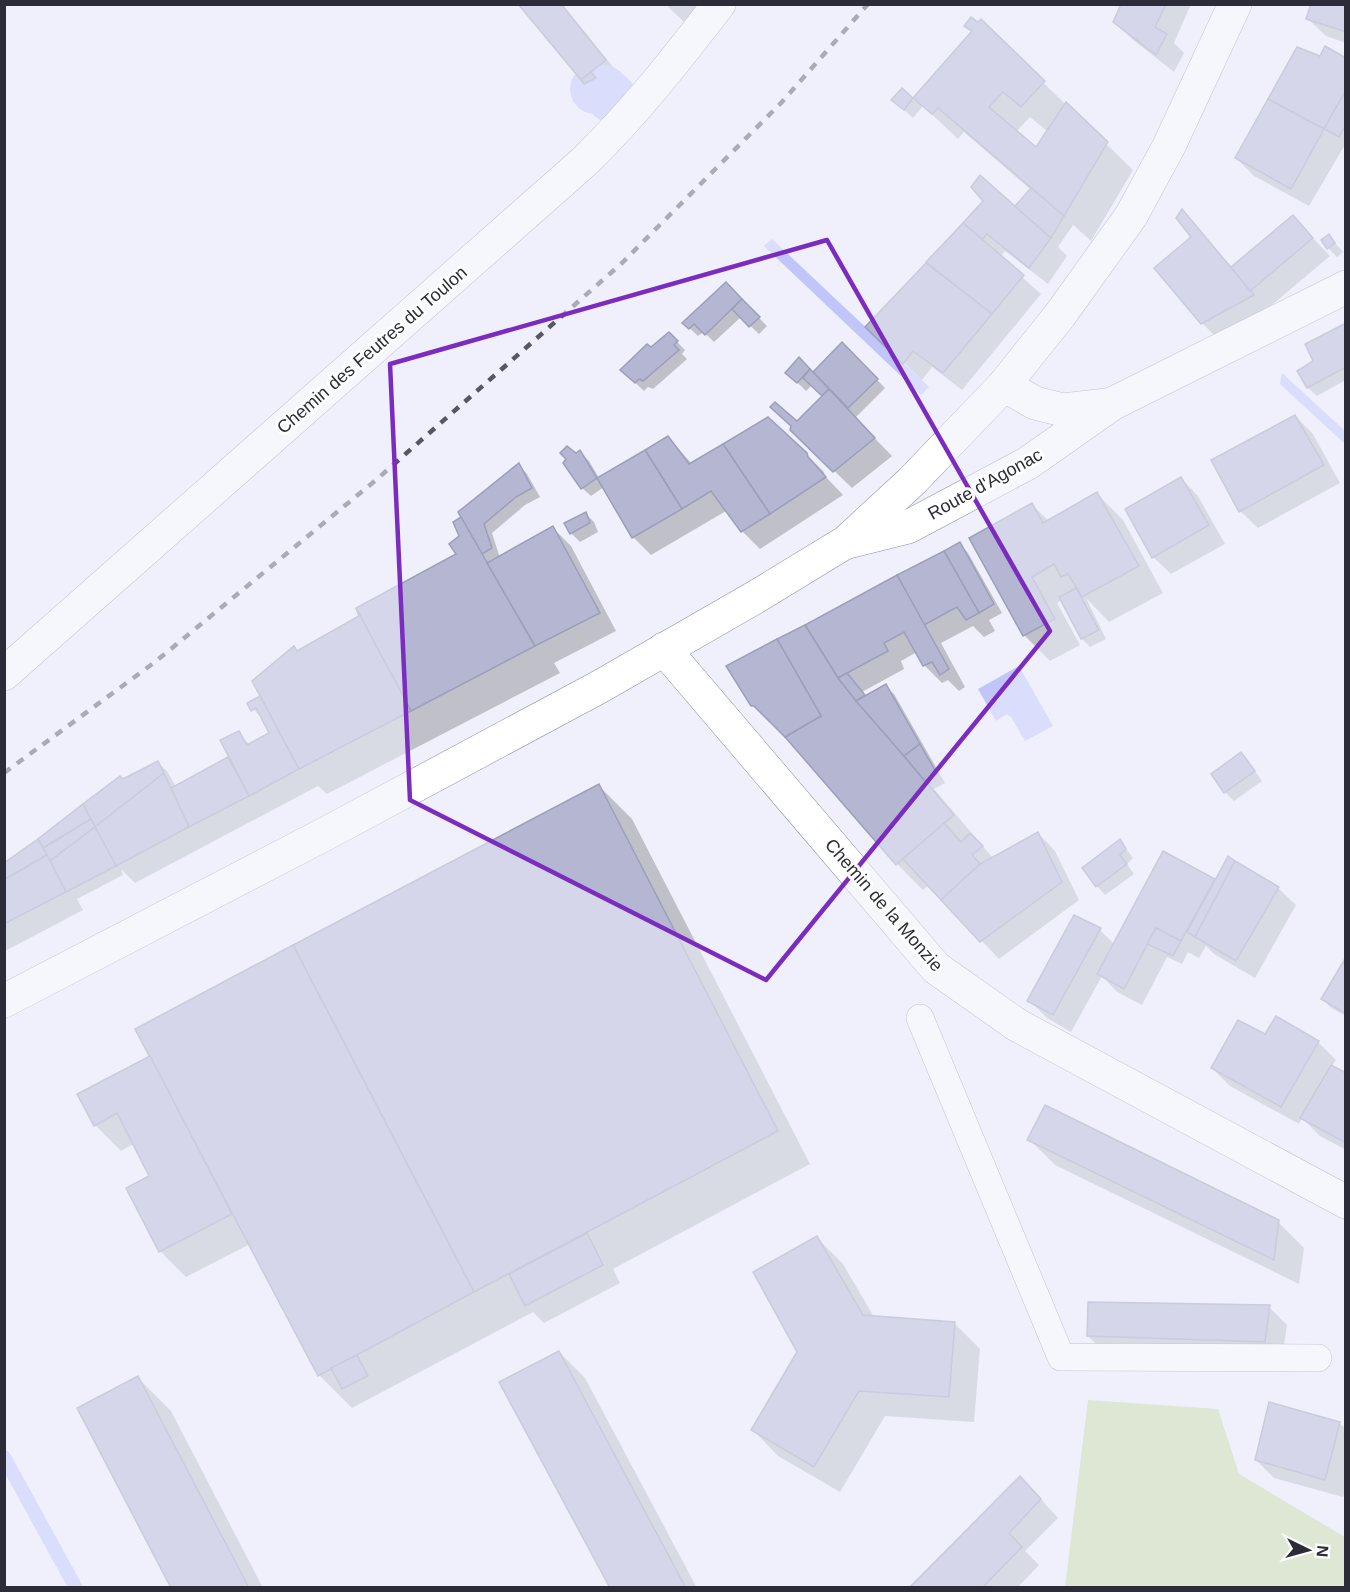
<svg xmlns="http://www.w3.org/2000/svg" width="1350" height="1592" viewBox="0 0 1350 1592" font-family="Helvetica,sans-serif">
  <style>
    .green { fill: #c8dca4 }
    .water { fill: #c2c5fa }
    .shadow { fill: #0003; fill-rule: evenodd }
    .lines { fill: none; stroke-linecap: round; stroke-linejoin: round }
    .stream { stroke: #c2c5fa; stroke-width: 14 }
    .canal { stroke: #c2c5fa; stroke-width: 50 }
    .building { fill: #b5b7d2; stroke: #9c9fb9; stroke-width: 1.5 }
    .service-casing { stroke: #8c8ea8; stroke-width: 28 }
    .minor-casing { stroke: #8c8ea8; stroke-width: 34 }
    .secondary-casing { stroke: #8c8ea8; stroke-width: 34 }
    .service { stroke: #fff; stroke-width: 27 }
    .minor { stroke: #fff; stroke-width: 33 }
    .secondary { stroke: #fff; stroke-width: 33 }
    .rail { stroke: #565762; stroke-width: 4.5; stroke-dasharray: 8 8; stroke-linecap: butt }
    .marked { fill: none; stroke: #7b2cbf; stroke-width: 4.5; stroke-linejoin: round }
    .labels { text-anchor: middle; dominant-baseline: central; stroke-width: 6; stroke-linejoin: round; paint-order: stroke }
    .street-label { font-size: 18px; fill: #2b2c37; stroke: #fefefe }
  </style>
  <rect width="100%" height="100%" fill="#eff0fb"/>
  <path class="green" d="M1088,1400L1218,1409L1239,1474L1345,1537V1587H1065Z"/>
  <g class="water">
    <path d="M772,239L929,387L921,395L764,246Z"/>
    <path d="M1282,373L1345,431V444L1280,384Z"/>
    <path d="M1019,666L1053,726L1025,741L1011,717L1007,714L996,721L978,689Z"/>
  </g>
  <g class="shadow">
    <path d="M520,4H562L622,78L599,97L585,83Z"/>
    <path d="M665,4H700L684,22Z"/>
    <path d="M1122,4H1191L1174,43L1184,53L1174,72L1132,39L1114,21Z"/>
    <path d="M1346,4V43L1326,36L1308,19Z"/>
    <path d="M981,22L1133,170L1091,241L1073,225L1058,247L1067,256L1048,284L1005,251L1000,257L1041,294L962,390L932,367L922,380L867,327L986,201L1022,214L1024,212L1031,190L964,132L958,139L923,106L913,118L902,108V90L914,100L973,32L966,26L978,24ZM1030,117L1048,132L1036,149L1016,132Z"/>
    <path d="M1320,58L1346,59V143L1309,206L1254,176L1236,158Z"/>
    <path d="M1182,212L1232,268L1293,217L1330,256L1267,309L1220,341L1202,323L1193,237Z"/>
    <path d="M1329,236L1343,252L1337,257L1328,248Z"/>
    <path d="M726,284L767,326L759,334L741,317L714,342L704,332L698,336L684,323Z"/>
    <path d="M1346,324V380L1317,396L1308,388L1299,372L1315,361Z"/>
    <path d="M669,334L685,350L682,354L687,359L653,389L648,387L644,391L622,370Z"/>
    <path d="M842,344L885,388L855,418L892,456L852,488L792,430L824,396L812,385L806,391L796,381L799,359L813,374Z"/>
    <path d="M1295,416L1313,434L1340,483L1258,528L1240,511Z"/>
    <path d="M668,437L692,464L806,454L824,472L825,476L843,495L760,549L742,531L726,511L651,555L633,537L604,487L591,496L582,488L576,455L580,452L589,461L599,478Z"/>
    <path d="M519,465L527,474L540,497L525,505L492,533L500,558L553,528L571,546L616,631L554,663L560,673L327,794L318,786L135,883L121,869L123,875L77,899L83,910L7,950L4,947V864L123,781L158,763L167,771L176,787L230,758L238,733L250,745L271,734L265,722L249,704L262,697L298,652L361,617L458,554L461,537Z"/>
    <path d="M1181,478L1198,496L1225,544L1171,574L1153,557Z"/>
    <path d="M1097,494L1123,520L1163,593L1109,622L1086,598L1106,639L1090,647L1082,639L1062,600L1057,603L1080,645L1050,661L1024,635L1032,505L1049,521Z"/>
    <path d="M586,514L594,522L598,532L580,542L571,533Z"/>
    <path d="M960,544L968,553L1002,613L989,620L995,631L984,637L973,626L941,643L965,687L959,691L948,680L942,683L924,665L917,652L901,661L904,669L862,692L866,696L885,686L894,694L945,783L934,789L993,858L1038,833L1055,851L1079,900L999,959L929,885L923,890L897,864L773,723H770L752,705Z"/>
    <path d="M1249,763L1262,781L1234,801L1225,792Z"/>
    <path d="M599,786L632,819L810,1164L613,1269L620,1283L544,1323L533,1312L352,1408L319,1375L250,1244L186,1277L160,1251L152,1176L135,1143L121,1151L95,1125L151,1057Z"/>
    <path d="M1120,841L1133,858L1127,864L1134,874L1105,895L1097,886Z"/>
    <path d="M1164,853L1216,881L1278,888L1296,905L1255,978L1214,954L1206,946L1199,958L1188,952L1182,964L1167,957L1142,1005L1117,992L1102,976L1071,1032L1047,1018L1029,1000L1100,930L1115,945Z"/>
    <path d="M1346,960V1016L1331,1008L1323,999Z"/>
    <path d="M1266,1036L1318,1042L1336,1060L1331,1067L1346,1075V1150L1320,1136L1302,1118L1299,1124L1230,1086L1212,1068Z"/>
    <path d="M1029,1139L1278,1222L1304,1248L1299,1284L1055,1165Z"/>
    <path d="M817,1238L843,1264L874,1317L954,1323L980,1349L974,1422L885,1416L840,1492L778,1456L753,1430L799,1352Z"/>
    <path d="M1269,1307L1287,1325L1282,1359L1106,1354L1088,1336Z"/>
    <path d="M559,1352L585,1378L697,1588H612Z"/>
    <path d="M138,1378L171,1411L263,1588H173Z"/>
    <path d="M1339,1423L1346,1429V1486L1343,1497L1274,1478L1256,1460Z"/>
    <path d="M1038,1496L1058,1518L1025,1551L1039,1565L1017,1588H914Z"/>
  </g>
  <g class="lines">
    <path class="stream" d="M4,1457L76,1588"/>
    <path class="canal" d="M595,89L603,90L612,98"/>
  </g>
  <g class="building">
    <path d="M518,4H561L606,60L581,80Z"/>
    <path d="M1121,4H1166L1155,27L1167,34L1156,55L1113,22Z"/>
    <path d="M1311,4H1346V32L1306,19Z"/>
    <path d="M971,17L978,22L981,19L1045,81L1021,107L1003,92L989,107L1036,147L1066,102L1108,142L1064,216L938,108L932,114L913,98L972,31L964,26Z"/>
    <path d="M1325,46L1346,58V90L1324,129L1268,99L1297,47L1320,56Z"/>
    <path d="M591,72L596,78L584,84L581,80Z"/>
    <path d="M902,88L913,98L904,110L891,100Z"/>
    <path d="M1346,90V125L1339,137L1324,129Z"/>
    <path d="M1268,99L1324,129L1291,189L1235,158Z"/>
    <path d="M980,175L1051,238L1029,268L987,234L982,240L963,223L983,201L971,187Z"/>
    <path d="M1031,188L1064,216L1051,238L1015,206Z"/>
    <path d="M1182,209L1254,295L1201,324L1154,268L1191,237L1176,218Z"/>
    <path d="M1293,215L1313,238L1250,291L1231,267Z"/>
    <path d="M963,223L1024,275L992,314L926,262Z"/>
    <path d="M1329,234L1335,243L1327,249L1321,240Z"/>
    <path d="M926,263L992,314L943,373L913,351L903,364L865,327Z"/>
    <path d="M726,282L742,299L705,335L694,324L689,329L682,323Z"/>
    <path d="M742,299L760,317L749,327L732,309Z"/>
    <path d="M1346,323V367L1307,388L1297,371L1313,361L1305,344Z"/>
    <path d="M669,332L678,341L674,345L679,350L643,381L639,379L635,383L620,370L647,344L651,347Z"/>
    <path d="M842,342L878,379L848,408L813,372Z"/>
    <path d="M799,357L810,369L797,383L785,373Z"/>
    <path d="M810,369L829,389L822,396L803,378Z"/>
    <path d="M829,389L875,438L833,472L790,430L791,426L770,407L775,402L797,421Z"/>
    <path d="M1295,415L1324,465L1239,512L1211,460Z"/>
    <path d="M768,417L807,453L808,457L826,477L770,514L723,444Z"/>
    <path d="M668,436L689,464L723,444L770,514L741,532L711,491L682,509L645,450Z"/>
    <path d="M567,446L576,453L580,450L597,478L581,489L563,463L566,459L560,453Z"/>
    <path d="M645,450L682,509L632,538L597,478Z"/>
    <path d="M519,463L532,488L516,497L484,524L492,548L482,554L458,512Z"/>
    <path d="M1181,477L1209,525L1152,558L1125,509Z"/>
    <path d="M1097,492L1139,566L1082,597L1068,574L1061,577L1054,564L1032,577L1055,619L1023,636L969,538L1032,503L1043,523Z"/>
    <path d="M586,512L590,523L570,534L564,523Z"/>
    <path d="M461,517L535,646L411,711L356,608L456,554L449,544L459,536L453,522Z"/>
    <path d="M553,526L600,613L535,646L487,563Z"/>
    <path d="M960,542L994,604L979,613L944,551Z"/>
    <path d="M944,551L979,613L966,620L957,607L924,625L897,575Z"/>
    <path d="M897,575L949,669L940,675L932,662L923,666L904,632L884,643L888,651L838,678L805,625Z"/>
    <path d="M1076,588L1099,630L1081,639L1059,597Z"/>
    <path d="M356,608L411,711L299,769L252,681L294,646L297,651L359,616Z"/>
    <path d="M805,625L838,678L954,815L896,865L785,737L821,716L777,639Z"/>
    <path d="M777,639L821,716L785,737L754,706H751L726,666Z"/>
    <path d="M847,673L865,695L856,701L838,678Z"/>
    <path d="M886,684L920,744L904,756L856,701Z"/>
    <path d="M260,696L299,769L249,796L220,740L239,731L247,745L269,733L256,708L251,711L247,703Z"/>
    <path d="M920,744L937,774L925,781L904,756Z"/>
    <path d="M1241,752L1255,771L1224,793L1211,774Z"/>
    <path d="M228,757L249,796L189,827L171,788Z"/>
    <path d="M158,761L164,773L95,827L83,804L120,776L123,779Z"/>
    <path d="M164,773L189,827L116,866L95,827Z"/>
    <path d="M599,784L778,1131L474,1292L293,945Z"/>
    <path d="M83,804L91,819L43,848L38,839Z"/>
    <path d="M91,819L95,827L50,861L43,848Z"/>
    <path d="M944,823L961,842L970,833L983,846L972,855L980,864L941,900L903,859Z"/>
    <path d="M95,827L116,866L66,892L50,861Z"/>
    <path d="M1038,832L1062,882L980,942L941,900L980,864Z"/>
    <path d="M38,839L47,855L4,880V863Z"/>
    <path d="M1120,839L1126,849L1120,855L1127,864L1096,887L1082,868Z"/>
    <path d="M1163,851L1215,879L1181,941L1156,928L1124,989L1097,974Z"/>
    <path d="M47,855L66,892L4,924V880Z"/>
    <path d="M1228,856L1235,861L1195,937L1187,932Z"/>
    <path d="M1235,861L1279,887L1236,961L1195,937Z"/>
    <path d="M1074,915L1101,928L1053,1015L1027,1001Z"/>
    <path d="M1156,928L1181,941L1173,956L1147,944Z"/>
    <path d="M293,945L474,1292L318,1376L135,1029Z"/>
    <path d="M1346,957V1014L1321,999Z"/>
    <path d="M1276,1016L1319,1041L1281,1107L1211,1068L1238,1020L1265,1034Z"/>
    <path d="M150,1056L232,1214L159,1252L126,1188L149,1176L117,1113L94,1126L77,1094Z"/>
    <path d="M1331,1065L1346,1073V1143L1300,1118Z"/>
    <path d="M1045,1105L1279,1220L1274,1260L1027,1140Z"/>
    <path d="M587,1233L603,1265L525,1306L509,1274Z"/>
    <path d="M817,1236L863,1315L955,1322L949,1397L859,1391L814,1467L751,1430L797,1352L753,1272Z"/>
    <path d="M1088,1302L1270,1305L1265,1342L1087,1336Z"/>
    <path d="M559,1351L686,1588H610L499,1382Z"/>
    <path d="M357,1355L368,1376L342,1389L331,1368Z"/>
    <path d="M138,1376L225,1542L249,1588H171L77,1408Z"/>
    <path d="M1269,1402L1340,1422L1325,1480L1255,1460Z"/>
    <path d="M1020,1476L1041,1499L1009,1533L1022,1547L982,1588H912L911,1586Z"/>
  </g>
  <g class="lines">
    <defs>
      <path id="service" d="M920,1018L1061,1357L1318,1358"/>
      <g id="minor">
        <path d="M664,649L936,968L1017,1025L1346,1202"/>
        <path d="M4,674L585,161C635,112 676,60 719,4"/>
      </g>
      <g id="secondary">
        <path d="M1004,385L1035,403L1063,410L1107,405"/>
        <path d="M848,542L908,527L1028,463L1112,404L1346,287"/>
        <path d="M4,1001L325,834L601,686L759,595L846,542L912,481L1004,385L1060,315L1131,216L1169,146L1235,4"/>
      </g>
    </defs>
    <use href="#service" class="service-casing"/>
    <use href="#minor" class="minor-casing"/>
    <use href="#secondary" class="secondary-casing"/>
    <use href="#service" class="service"/>
    <use href="#minor" class="minor"/>
    <use href="#secondary" class="secondary"/>
    <path class="rail" d="M4,773L155,662L376,480L622,263L781,103L868,4"/>
  </g>
  <path d="M0 0H1350V1592H0ZM827,240L1050,631L766,980L410,800L390,364Z" fill="#eff0fb" fill-opacity=".55" fill-rule="evenodd"/>
  <path class="marked" d="M827,240L1050,631L766,980L410,800L390,364Z"/>
  <g class="labels">
    <g class="street-label">
      <text transform="translate(372 350) rotate(-41)">Chemin des Feutres du Toulon</text>
      <text transform="translate(985 484) rotate(-29)">Route d'Agonac</text>
      <text transform="translate(884 905) rotate(49)">Chemin de la Monzie</text>
    </g>
  </g>
  <rect width="1350" height="1592" fill="none" stroke="#2b2c37" stroke-width="12"/>
  <g transform="translate(1308 1550) rotate(95)" stroke="#fefefe" stroke-width="4.5" paint-order="stroke">
  <path d="M0-4.5L10 22L0 15L-10 22Z" fill="#2b2c37"/>
  <text y="-9" font-size="16" font-weight="bold" text-anchor="middle" fill="#2b2c37">N</text>
  </g>
</svg>
